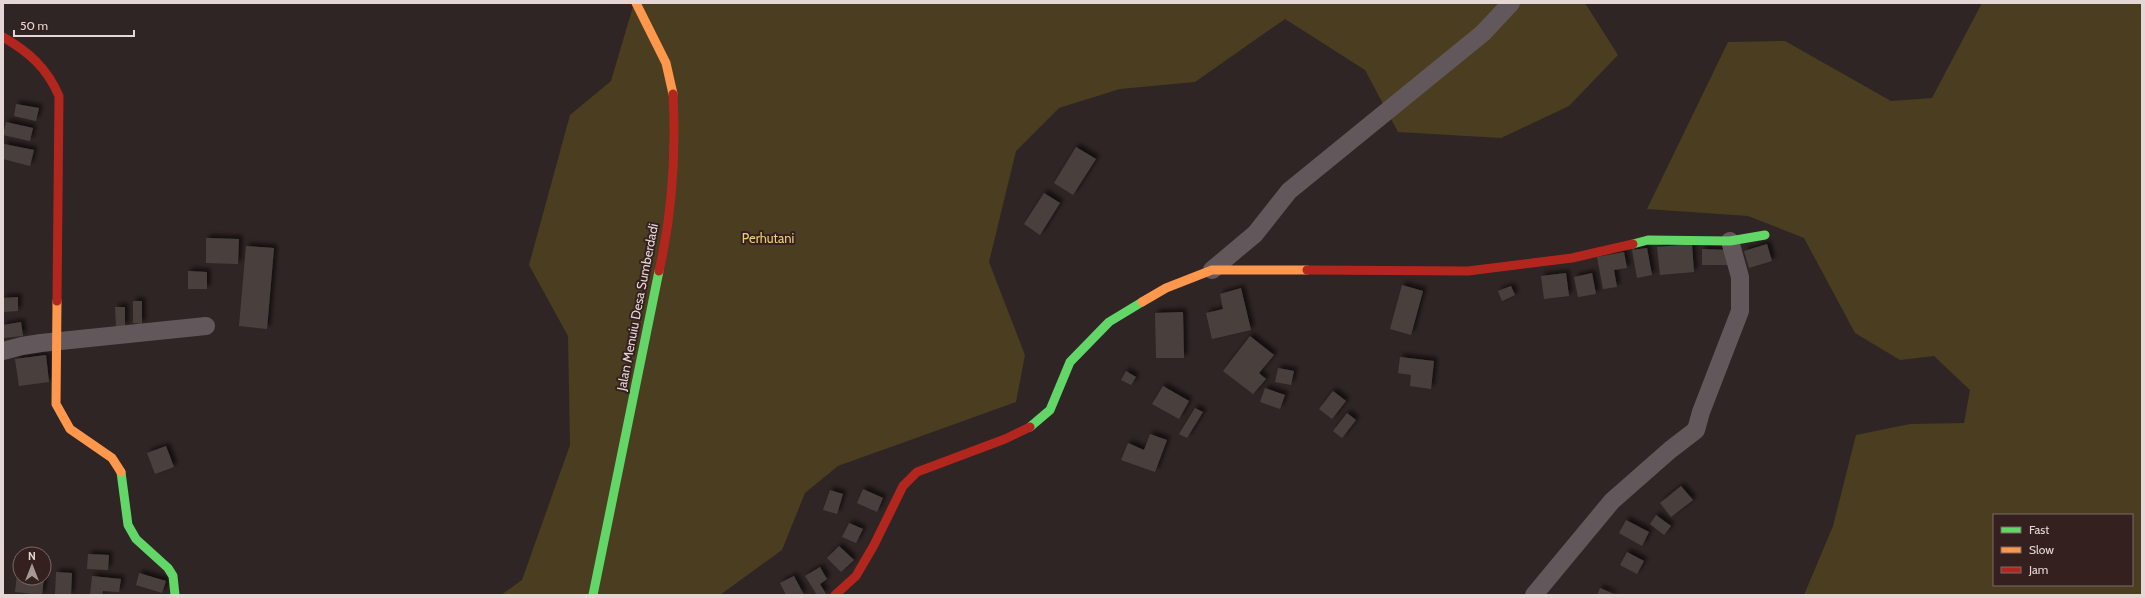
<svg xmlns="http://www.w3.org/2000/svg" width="2145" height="598" viewBox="0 0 2145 598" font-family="Cabin,sans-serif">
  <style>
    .green { fill: #4b3d20; fill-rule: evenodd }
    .building { fill: #49413e; filter: url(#shadow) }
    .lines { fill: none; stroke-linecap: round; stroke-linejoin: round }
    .street { stroke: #62585b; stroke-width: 18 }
    .fast { stroke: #63d668; stroke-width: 9 }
    .slow { stroke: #ff974d; stroke-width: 9 }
    .jam { stroke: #b3261e; stroke-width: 9 }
    .labels { text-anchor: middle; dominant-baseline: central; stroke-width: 4; stroke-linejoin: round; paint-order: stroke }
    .park-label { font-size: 13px; fill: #f0cd78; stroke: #34211f }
    .street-label { font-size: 13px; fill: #e5d7d6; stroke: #34211f }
  </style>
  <defs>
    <filter id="shadow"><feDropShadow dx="3.5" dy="-3.5" stdDeviation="2" flood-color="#0009"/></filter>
  </defs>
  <rect width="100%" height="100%" fill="#2f2524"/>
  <g class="green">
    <path d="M634,3H1585L1618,55L1569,106L1501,138L1398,132L1365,70L1285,19L1195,82L1120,89L1059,108L1016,151L989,262L1025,355L1016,402L838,466L805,493L782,550L720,595H501L522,580L570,445L568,336L529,265L570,115L611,81Z"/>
    <path d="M1982,3H2142V595H1804L1833,526L1856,435L1910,424L1964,423L1970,390L1934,356L1900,360L1855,333L1804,238L1748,216L1647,209L1728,42L1785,41L1891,101L1932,98ZM1994,515H2132V585H1994Z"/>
  </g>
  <g class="building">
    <path d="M16,104L39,108L36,121L14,116Z"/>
    <path d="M6,122L33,128L30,141L3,135Z"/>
    <path d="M4,144L34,150L30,166L3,159Z"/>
    <path d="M1076,147L1096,159L1073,195L1054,183Z"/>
    <path d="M1044,193L1060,203L1040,235L1024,224Z"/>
    <path d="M206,238L239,239L238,264L206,263Z"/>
    <path d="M1692,244L1694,272L1660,275L1657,247Z"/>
    <path d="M1767,244L1772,261L1749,268L1744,251Z"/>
    <path d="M246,246L274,248L267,329L239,326Z"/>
    <path d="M1647,248L1652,275L1637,278L1632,250Z"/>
    <path d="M1702,249L1730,250V265H1702Z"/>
    <path d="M1624,252L1627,268L1614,270L1617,287L1603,289L1597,257Z"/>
    <path d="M188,271L207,272V289H188Z"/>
    <path d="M1566,273L1569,296L1544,299L1541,276Z"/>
    <path d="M1592,273L1596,294L1578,297L1574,277Z"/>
    <path d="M1402,285L1423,291L1411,335L1390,329Z"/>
    <path d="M1511,286L1515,295L1502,301L1498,291Z"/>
    <path d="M1241,288L1251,330L1212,339L1206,313L1223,309L1220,294Z"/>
    <path d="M18,297V311L3,312V298Z"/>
    <path d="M133,301H142V324L133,323Z"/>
    <path d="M115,307H125V326H116Z"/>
    <path d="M1183,312L1184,358H1156L1155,313Z"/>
    <path d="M21,322L23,336L3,338V325Z"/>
    <path d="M1250,336L1274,355L1259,373L1266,379L1253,394L1223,371Z"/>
    <path d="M46,355L49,382L19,386L15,359Z"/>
    <path d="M1400,357L1434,361L1431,389L1410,386L1411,375L1398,373Z"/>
    <path d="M1278,368L1294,371L1291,385L1275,382Z"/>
    <path d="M1126,371L1136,377L1131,385L1121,380Z"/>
    <path d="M1163,386L1189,401L1179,419L1152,404Z"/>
    <path d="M1265,388L1285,395L1280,409L1260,402Z"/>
    <path d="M1333,391L1346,401L1332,419L1319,409Z"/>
    <path d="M1195,408L1203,412L1187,438L1179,434Z"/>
    <path d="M1347,413L1356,420L1342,438L1333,431Z"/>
    <path d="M1150,434L1167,440L1155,472L1121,460L1128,443L1144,450Z"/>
    <path d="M166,446L174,467L155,474L147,453Z"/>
    <path d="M1681,486L1693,500L1671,517L1660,503Z"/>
    <path d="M863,489L883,498L877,512L857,503Z"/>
    <path d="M830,490L843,494L837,514L823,510Z"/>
    <path d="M1656,515L1671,526L1664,535L1650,524Z"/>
    <path d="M1626,520L1649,532L1642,546L1619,533Z"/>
    <path d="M849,523L863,529L856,543L842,537Z"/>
    <path d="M839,546L854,560L841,572L827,558Z"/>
    <path d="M1627,552L1644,561L1637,574L1620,565Z"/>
    <path d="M88,554L109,555L108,570L87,569Z"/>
    <path d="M18,566L20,567V578H44L42,595L15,592Z"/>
    <path d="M820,567L827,579L820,584L826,594L817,595L805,576Z"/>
    <path d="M56,572L72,573L71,595H55Z"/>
    <path d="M139,573L166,581L162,593L136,585Z"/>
    <path d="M92,576L121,579L119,592L103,591L102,595H90Z"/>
    <path d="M794,576L804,595H786L780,583Z"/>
    <path d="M1600,588L1616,595H1597Z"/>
  </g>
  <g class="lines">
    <g class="street">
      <path d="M1212,270L1255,234L1289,191L1483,33L1511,3"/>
      <path d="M3,351L22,346L41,343L206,326"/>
      <path d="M1534,595L1612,501L1670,450L1696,430L1701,412L1740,311V277L1730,241"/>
    </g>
    <g class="fast">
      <path d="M1633,244L1648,240L1730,241L1765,235"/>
      <path d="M1030,427L1050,410L1070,362L1109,322L1142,302"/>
      <path d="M121,472L128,525L136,539L168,568L173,576L175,595"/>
      <path d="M593,595L659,271"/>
    </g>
    <g class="slow">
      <path d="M636,3L666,63L673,94"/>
      <path d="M57,301L56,404L70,429L112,458L121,472"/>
      <path d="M1142,302L1166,288L1212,270H1307"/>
    </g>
    <g class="jam">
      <path d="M3,37C29,52 47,68 59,96L57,301"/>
      <path d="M1307,270L1468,271L1572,258L1633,244"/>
      <path d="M659,271C672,215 676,152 673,94"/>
      <path d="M835,595L856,576L874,545L903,486L917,472L1005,439L1030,427"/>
    </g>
  </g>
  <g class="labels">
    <g class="park-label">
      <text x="768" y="238">Perhutani</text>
    </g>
    <g class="street-label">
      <text transform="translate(637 307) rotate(-79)">Jalan Menuiu Desa Sumberdadi</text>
    </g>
  </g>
  <rect width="2145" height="598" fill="none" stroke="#e5d7d6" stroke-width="8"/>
  <rect x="1993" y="514" width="140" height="72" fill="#34211f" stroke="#7b6a68"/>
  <rect x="2001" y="527" width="20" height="6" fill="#63d668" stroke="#7b6a68"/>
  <text x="2029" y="534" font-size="12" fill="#e5d7d6">Fast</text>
  <rect x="2001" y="547" width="20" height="6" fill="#ff974d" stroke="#7b6a68"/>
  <text x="2029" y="554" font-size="12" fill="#e5d7d6">Slow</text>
  <rect x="2001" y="567" width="20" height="6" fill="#b3261e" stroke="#7b6a68"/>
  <text x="2029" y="574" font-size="12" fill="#e5d7d6">Jam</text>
  <g transform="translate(32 566)"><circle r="19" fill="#34211f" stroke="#7b6a68"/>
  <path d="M0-3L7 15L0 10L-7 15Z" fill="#a59998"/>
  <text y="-6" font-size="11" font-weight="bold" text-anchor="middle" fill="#e5d7d6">N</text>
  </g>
  <path d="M14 30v6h120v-6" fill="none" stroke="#e5d7d6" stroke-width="2"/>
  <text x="20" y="30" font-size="12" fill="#e5d7d6" stroke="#34211f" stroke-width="3" paint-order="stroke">50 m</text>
</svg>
